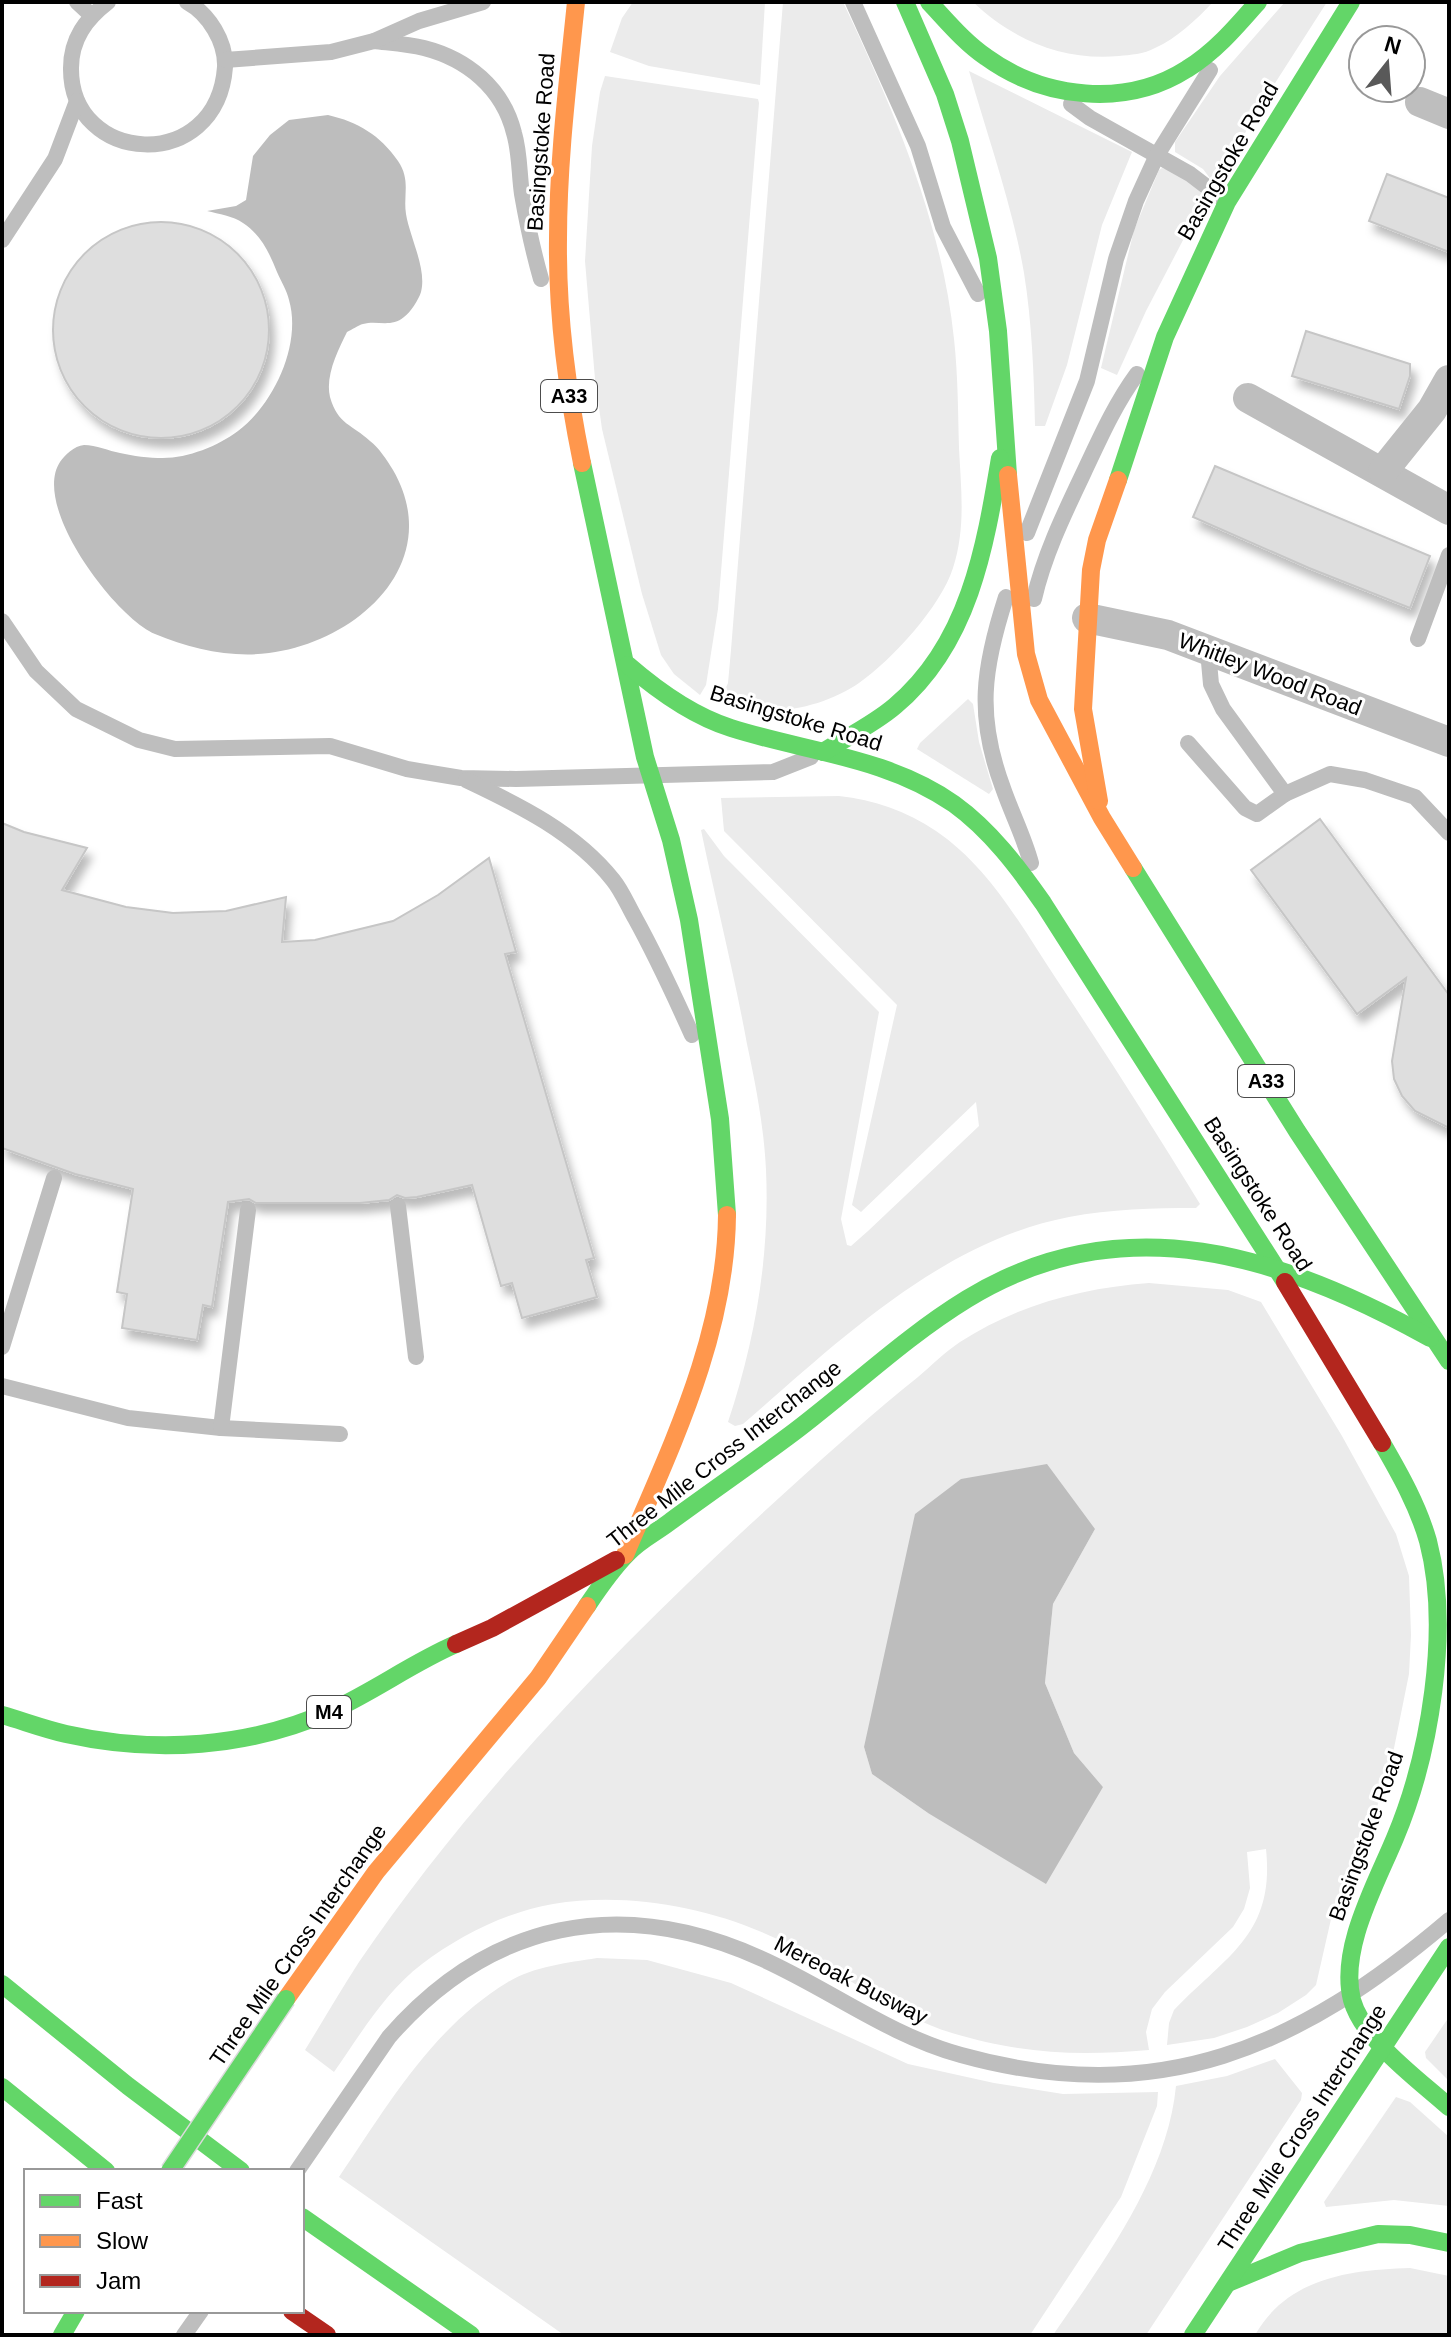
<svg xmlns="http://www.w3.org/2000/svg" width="1451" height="2337" viewBox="0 0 1451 2337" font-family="Arial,sans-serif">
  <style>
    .green { fill: #ebebeb; fill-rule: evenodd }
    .water { fill: #bdbdbd }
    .building { fill: #dedede; stroke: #c6c6c6; stroke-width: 2; filter: url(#shadow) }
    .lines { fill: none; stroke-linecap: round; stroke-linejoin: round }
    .lane { stroke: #bebebe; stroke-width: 16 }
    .street { stroke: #bebebe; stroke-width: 30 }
    .fast { stroke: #63d668; stroke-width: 18 }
    .slow { stroke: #ff974d; stroke-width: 18 }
    .jam { stroke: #b3261e; stroke-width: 18 }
    .fast-bridge-casing { stroke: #dbdbdb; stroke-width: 21; stroke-linecap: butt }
    .fast-bridge { stroke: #63d668; stroke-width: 18 }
    .labels { text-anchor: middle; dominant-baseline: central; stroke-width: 6; stroke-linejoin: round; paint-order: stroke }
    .shield { fill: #fff; stroke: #4c4c4c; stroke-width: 2 }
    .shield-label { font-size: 20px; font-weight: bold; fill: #000 }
    .street-label { font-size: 22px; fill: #000; stroke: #fff }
  </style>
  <defs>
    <filter id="shadow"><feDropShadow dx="5" dy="9" stdDeviation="4" flood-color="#0004"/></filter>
  </defs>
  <rect width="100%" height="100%" fill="#fff"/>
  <g class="green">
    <path d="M633,2H765L760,85L649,66L610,52L622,18Z"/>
    <path d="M783,2H843C893,108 942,222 954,339C958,375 958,412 959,448C961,489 966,528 953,568C941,606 892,660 859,683C823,708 761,722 721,699L728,683L731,650Z"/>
    <path d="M973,2H1213C1196,20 1177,38 1155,48C1144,54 1130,55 1119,56C1063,61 1013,40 973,2Z"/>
    <path d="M1285,2H1327L1263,102L1215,185L1203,169L1175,152V142L1220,76Z"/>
    <path d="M969,71L1132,152L1102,225L1067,365L1045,426H1035C1034,375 1032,323 1024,273C1012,204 988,138 969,71Z"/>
    <path d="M605,76L758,99L759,103L718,609L706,685L700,695L674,674L661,655L642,594L602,429L595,379L585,261L592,146L600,92Z"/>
    <path d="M1162,168C1179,173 1197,182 1205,198L1146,311L1117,375L1101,368L1134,230L1159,170Z"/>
    <path d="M968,699L973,704L979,742L993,789L989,794L917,749L920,743Z"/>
    <path d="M839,796C874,800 907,811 936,831C989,867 1020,924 1055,977C1105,1052 1153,1127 1200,1204L1196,1208C1153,1208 1111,1209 1069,1217C940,1242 838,1342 743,1424L735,1426L728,1422C755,1341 770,1256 766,1170C764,1128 756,1086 747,1044C734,973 716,902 701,830L704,829L724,856L879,1012L841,1219L847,1245L851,1246L868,1231L979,1126L976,1102L861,1212L852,1205L897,1005L724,831L721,798Z"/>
    <path d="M1149,1283L1228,1290L1261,1302L1342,1436L1396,1534L1409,1576L1411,1635L1409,1674L1391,1763L1377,1807L1334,1906L1316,1985L1306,1995L1278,2013L1247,2027L1214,2038L1167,2045L1169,2023L1174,2010C1227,1955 1275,1934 1266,1849L1247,1852L1250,1888L1244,1909L1233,1927L1165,1992L1152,2009L1146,2032L1149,2050C1077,2056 1022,2054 952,2033C893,2015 847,1975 793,1947C722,1909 632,1891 553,1904C506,1912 459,1936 422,1964C385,1992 360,2035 334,2072L305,2050C323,2021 340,1991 359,1962C479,1786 632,1631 790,1488C832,1450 874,1412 918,1377C932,1365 945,1352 960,1342C1017,1305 1082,1288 1149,1283ZM1095,1529L1053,1604L1045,1683L1074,1753L1103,1787L928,1813L872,1774L864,1747Z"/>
    <path d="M597,1958L647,1960L731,1983L908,2064L994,2083L1063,2094L1158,2092L1157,2106L1121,2197L1030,2335H564L339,2177C388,2105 432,2028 508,1982C535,1966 567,1963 597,1958Z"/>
    <path d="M1449,2017V2081L1426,2058L1425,2052Z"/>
    <path d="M1275,2059L1302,2093L1301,2100L1146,2335H1053C1104,2261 1167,2177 1176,2086L1227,2076Z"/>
    <path d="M1396,2097L1410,2102L1449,2137V2206L1394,2200L1326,2207L1324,2202Z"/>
    <path d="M1410,2268L1449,2276V2335H1255C1288,2277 1351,2270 1410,2268Z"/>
  </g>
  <g class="water">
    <path d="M328,115C358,122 380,135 398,161C411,180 403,195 406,214C410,238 427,269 421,292C419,299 410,313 404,317C391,328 377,320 363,324C358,325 352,330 347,332C338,350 325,376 330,397C338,425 352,424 370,441C379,448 387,460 393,470C446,562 358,642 269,653C232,658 190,649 155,634C115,617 31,506 60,462C65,455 74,446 84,445C96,445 109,451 120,453C133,456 149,458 163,458C188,458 218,446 238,431C273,405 302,345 289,300C287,291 281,281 277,272C269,252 261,235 243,223C233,216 219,214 207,211L236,206L246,200L253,156L270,135L289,120Z"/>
    <path d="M1047,1464L1095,1529L1053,1604L1045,1683L1074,1753L1103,1787L1046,1884L928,1813L872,1774L864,1747L915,1514L961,1479Z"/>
  </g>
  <g class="building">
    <path d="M1387,174L1449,198V252L1369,221Z"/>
    <circle cx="161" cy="330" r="108"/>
    <path d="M1306,331L1410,364V376L1399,409L1292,376Z"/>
    <path d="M1215,466L1430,556L1410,608L1309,568L1193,517Z"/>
    <path d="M1320,819L1449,995V1128L1415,1111L1402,1096L1394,1079L1392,1061L1406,978L1357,1014L1251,870Z"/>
    <path d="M2,823L24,832L87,848L62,890L126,907L173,913L226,911L286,897L282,942L315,940L393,921L438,895L489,858L516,952L505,954L594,1258L586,1260L597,1297L522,1318L512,1283L501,1286L472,1185L417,1197L405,1198L397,1195L389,1200L360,1203H256L249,1199L228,1202L212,1307L203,1305L197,1340L122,1328L127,1294L117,1292L133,1189L75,1174L2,1148Z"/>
  </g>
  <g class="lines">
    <g class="lane">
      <path d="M77,2L91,15"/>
      <path d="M108,2C86,19 71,39 71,68C70,165 217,175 225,67C226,42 209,14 187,2"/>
      <path d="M853,2L918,146L943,227L978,294"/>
      <path d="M374,41C391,43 408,44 424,48C467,59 503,88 514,133C520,153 519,174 522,194C527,223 533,251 541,279"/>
      <path d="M225,60L331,52L374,41L419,21L483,2"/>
      <path d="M1071,104L1090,118L1190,174L1224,200"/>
      <path d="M2,240L55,159L77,101"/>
      <path d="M1027,533L1087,381L1116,259L1136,201L1157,155L1210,70"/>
      <path d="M1006,597C983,668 976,716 1003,788C1012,814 1024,837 1031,863"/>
      <path d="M1034,599C1044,555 1065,512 1084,472C1100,438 1115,404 1137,374"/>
      <path d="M2,621L36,671L76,709L139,740L175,749L330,746L407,769L461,778L516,779L773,772L811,757"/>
      <path d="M1418,639L1449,555"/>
      <path d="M1208,651L1211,684L1223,709L1285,794"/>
      <path d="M1188,743L1245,808L1257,814L1285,794L1330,774L1365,780L1415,797L1449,833"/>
      <path d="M466,780C519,805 576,833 613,880C622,891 628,906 635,918C656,956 674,995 692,1035"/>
      <path d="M398,1206L416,1357"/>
      <path d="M2,1347L54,1178"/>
      <path d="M2,1386L128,1418L221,1428L340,1434"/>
      <path d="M221,1428L248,1210"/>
      <path d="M297,2171L389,2037C490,1921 620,1895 760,1958C828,1988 888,2035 961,2055C1159,2110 1300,2047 1449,1920"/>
      <path d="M184,2335L201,2311"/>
    </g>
    <g class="street">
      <path d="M1420,102L1449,114"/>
      <path d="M1248,398L1449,510"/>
      <path d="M1383,471L1432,410L1449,380"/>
      <path d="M1087,618L1168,635L1449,742"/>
    </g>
    <g class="fast">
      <path d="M905,2L945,94L960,141L988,258L998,331L1008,475"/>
      <path d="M929,2C947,21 964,42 986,57C1044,99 1126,108 1187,69C1215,52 1237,26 1258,2"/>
      <path d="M582,463L645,757L671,840L689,920L720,1119L727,1215"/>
      <path d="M1118,480L1165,337L1227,202L1351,2"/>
      <path d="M628,665C658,691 693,716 731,728C806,752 887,757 954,804C990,830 1018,867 1043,903L1285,1282"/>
      <path d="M823,752C847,737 874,724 895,706C969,644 985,548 1000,458"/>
      <path d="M1133,868L1297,1131L1449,1361"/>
      <path d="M1382,1443C1400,1474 1418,1506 1428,1541C1451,1629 1430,1755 1395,1838C1376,1884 1339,1949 1352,2000C1363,2040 1419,2080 1449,2107"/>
      <path d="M587,1606C599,1588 612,1569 628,1553C640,1540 657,1532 671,1521C712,1491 754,1462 794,1432C852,1388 905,1337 967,1299C1123,1203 1283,1256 1430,1338"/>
      <path d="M2,1715C23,1721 44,1729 66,1734C155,1754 249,1748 333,1710C376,1690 414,1662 456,1644"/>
      <path d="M2,1984L128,2086L241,2171"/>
      <path d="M2,2087L106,2171"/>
      <path d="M302,2217L471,2335"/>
      <path d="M1228,2283L1300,2253L1378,2234L1410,2235L1449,2243"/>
      <path d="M62,2335L76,2311"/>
      <path d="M1193,2335L1449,1947"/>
    </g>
    <g class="slow">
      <path d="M576,2C568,81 558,160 558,239C557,315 567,390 582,463"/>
      <path d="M1008,475L1026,654L1039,700L1102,818L1133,868"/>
      <path d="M1099,801L1083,709L1091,570L1097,540L1118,480"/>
      <path d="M625,1555C671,1446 726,1336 727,1215"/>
      <path d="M286,1999L376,1872L538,1678L587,1606"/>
    </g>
    <g class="jam">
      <path d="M1285,1282L1382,1443"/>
      <path d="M456,1644L492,1628L616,1560"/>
      <path d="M292,2311L327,2335"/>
    </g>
    <defs>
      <path id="fast-bridge" d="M170,2171L286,1999"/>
    </defs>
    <use href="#fast-bridge" class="fast-bridge-casing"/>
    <use href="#fast-bridge" class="fast-bridge"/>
  </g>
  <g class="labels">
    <g class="shield">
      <rect x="541" y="380" width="56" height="32" rx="6"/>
      <rect x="1238" y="1065" width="56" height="32" rx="6"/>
      <rect x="307" y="1696" width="44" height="32" rx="6"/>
    </g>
    <g class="shield-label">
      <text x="569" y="396">A33</text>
      <text x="1266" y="1081">A33</text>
      <text x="329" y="1712">M4</text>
    </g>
    <g class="street-label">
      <text transform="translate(541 142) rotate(-86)">Basingstoke Road</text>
      <text transform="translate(1228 161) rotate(-60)">Basingstoke Road</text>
      <text transform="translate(1270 674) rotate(21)">Whitley Wood Road</text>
      <text transform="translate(796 718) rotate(17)">Basingstoke Road</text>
      <text transform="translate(1258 1194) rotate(57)">Basingstoke Road</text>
      <text transform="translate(724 1454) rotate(-38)">Three Mile Cross Interchange</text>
      <text transform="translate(1366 1836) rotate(-70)">Basingstoke Road</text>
      <text transform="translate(298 1945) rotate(-55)">Three Mile Cross Interchange</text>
      <text transform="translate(851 1980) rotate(27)">Mereoak Busway</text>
      <text transform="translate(1302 2128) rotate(-57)">Three Mile Cross Interchange</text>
    </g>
  </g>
  <rect width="1451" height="2337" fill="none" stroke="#000000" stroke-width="8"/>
  <rect x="24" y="2169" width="280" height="144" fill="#ffffff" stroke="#999999" stroke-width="2"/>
  <rect x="40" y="2195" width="40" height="12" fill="#63d668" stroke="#999999" stroke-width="2"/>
  <text x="96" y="2209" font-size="24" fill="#000000">Fast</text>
  <rect x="40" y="2235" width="40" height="12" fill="#ff974d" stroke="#999999" stroke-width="2"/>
  <text x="96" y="2249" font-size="24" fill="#000000">Slow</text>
  <rect x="40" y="2275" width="40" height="12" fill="#b3261e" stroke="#999999" stroke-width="2"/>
  <text x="96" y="2289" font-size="24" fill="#000000">Jam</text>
  <g transform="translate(1387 64) rotate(17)"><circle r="38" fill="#ffffff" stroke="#999999" stroke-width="2"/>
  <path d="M0-6L14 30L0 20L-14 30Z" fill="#595959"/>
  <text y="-12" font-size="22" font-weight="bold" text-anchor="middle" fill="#000000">N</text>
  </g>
</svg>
